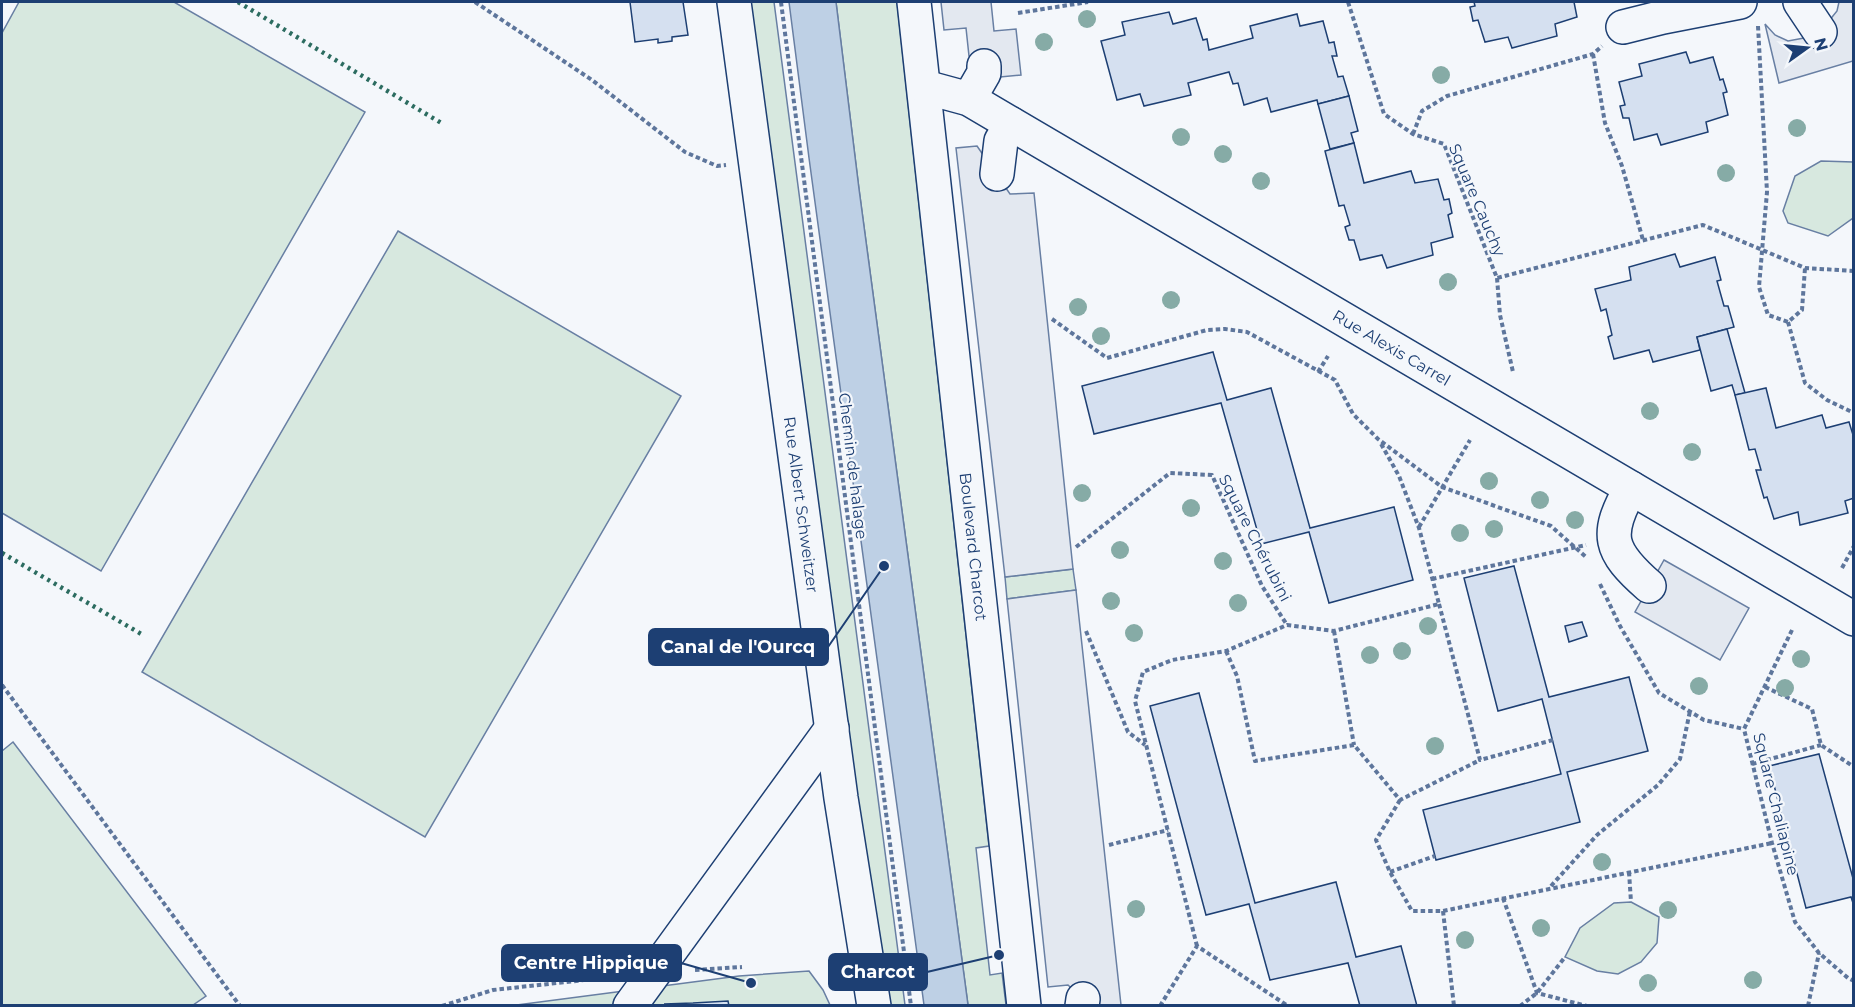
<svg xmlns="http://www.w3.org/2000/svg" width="1855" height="1007" viewBox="0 0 1855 1007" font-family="Montserrat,sans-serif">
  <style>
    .green { fill: #d7e8df; stroke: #687fa3; stroke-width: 1.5 }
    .parking { fill: #e3e8f0; stroke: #687fa3; stroke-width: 1.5 }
    .water { fill: #bed0e5; stroke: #687fa3; stroke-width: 1.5 }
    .building { fill: #d5e0f0; stroke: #1d3f73; stroke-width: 1.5 }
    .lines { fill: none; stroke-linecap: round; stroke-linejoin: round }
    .minor-casing { stroke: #1d3f73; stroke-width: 36 }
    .path { stroke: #5e769c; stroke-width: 4; stroke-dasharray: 4.5 3; stroke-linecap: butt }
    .minor { stroke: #f4f7fb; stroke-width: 33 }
    .hedge { stroke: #2c6c60; stroke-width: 4.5; stroke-dasharray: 3 4.5; stroke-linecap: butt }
    .tree { fill: #86aba6 }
    .labels { text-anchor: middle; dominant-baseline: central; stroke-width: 4.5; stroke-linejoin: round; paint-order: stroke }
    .street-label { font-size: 16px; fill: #1d3f73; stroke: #f4f7fb }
    .leader { fill: none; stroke: #1d3f73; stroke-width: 2 }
    .callout-dot { fill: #1d3f73; stroke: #f4f7fb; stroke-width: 2 }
    .callout { fill: #1d3f73; stroke: #1d3f73; stroke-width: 2 }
    .callout-label { font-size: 18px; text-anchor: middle; font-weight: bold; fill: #fff }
  </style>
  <rect width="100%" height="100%" fill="#f4f7fb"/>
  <g class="green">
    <path d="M19,2H174L365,112L101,571L2,513V33Z"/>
    <path d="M749,2H774L905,1005H884Z"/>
    <path d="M836,2H897L989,846L976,848L990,975L1002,973L1006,1005H968L859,189Z"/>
    <path d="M1821,161L1853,162V218L1828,236L1788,223L1783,211L1795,176Z"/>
    <path d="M398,231L681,396L425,837L142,672Z"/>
    <path d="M1073,569L1076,590L1007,599L1005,577Z"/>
    <path d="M13,742L206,996L193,1005H2V751Z"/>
    <path d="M1631,902L1659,917L1657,943L1641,962L1618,974L1597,971L1565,957L1580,928L1614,903Z"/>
    <path d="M809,971L823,990L830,1005L509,1006L739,976Z"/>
  </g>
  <g class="parking">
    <path d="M941,2H991L994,31L1016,29L1021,75L1000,77L969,56L966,28L944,30Z"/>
    <path d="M1839,2H1853V61L1779,83L1765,24L1775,35L1788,41L1804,38L1820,32L1837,11Z"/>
    <path d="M977,146L1010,194L1034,193L1073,569L1005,577L956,148Z"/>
    <path d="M1664,560L1749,608L1720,660L1635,612Z"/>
    <path d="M1076,590L1121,1005H1089L1068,985L1048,987L1007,599Z"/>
  </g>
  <path class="water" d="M789,2H836L859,189L968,1005H924L809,158Z"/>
  <g class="building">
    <path d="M630,2H683L688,35L672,37V41L658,43V39L635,42Z"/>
    <path d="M1474,2H1574L1577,17L1555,24L1557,36L1512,48L1508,37L1485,42L1478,20L1473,21L1470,7L1475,6Z"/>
    <path d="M1169,12L1173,24L1196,18L1203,40L1207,39L1209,50L1253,38L1250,26L1297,14L1300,26L1323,21L1329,43L1334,42L1337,56H1332L1338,77L1343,76L1349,96L1318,104L1317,100L1271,112L1267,98L1244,105L1238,83L1233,84L1229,72L1188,83L1191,95L1144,106L1140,94L1117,100L1101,41L1125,35L1122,22Z"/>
    <path d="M1686,52L1690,63L1713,57L1720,80L1723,79L1727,92L1723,93L1728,115L1706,122L1708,132L1661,145L1657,134L1634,140L1629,118H1623L1620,106L1625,105L1619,82L1642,76L1639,64Z"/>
    <path d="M1349,96L1358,131L1351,133L1354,143L1330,149L1318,104Z"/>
    <path d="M1354,143L1364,183L1411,171L1415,183L1438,179L1444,200L1449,199L1452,213L1448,215L1453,237L1431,243L1433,255L1387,268L1382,255L1360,260L1354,240H1349L1345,227L1350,225L1344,205L1339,206L1325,151Z"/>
    <path d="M1675,254L1680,267L1715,257L1721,280L1717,281L1724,306H1728L1734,327L1697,337L1700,350L1653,362L1649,350L1614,359L1608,337L1612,335L1606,309L1601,311L1595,289L1631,280L1629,267Z"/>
    <path d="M1727,329L1745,393L1735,395L1732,385L1711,391L1697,337Z"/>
    <path d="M1213,352L1227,400L1271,388L1310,528L1394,507L1413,580L1329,603L1309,532L1261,544L1221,403L1094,434L1082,386Z"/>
    <path d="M1766,388L1776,428L1822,415L1826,428L1849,422L1854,438V498L1845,501L1848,513L1800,525L1798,512L1774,519L1767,497L1764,498L1756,470H1761L1755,449L1749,450L1735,395Z"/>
    <path d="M1514,566L1549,697L1629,677L1648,751L1567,772L1580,822L1436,860L1423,810L1561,774L1542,699L1498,711L1464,578Z"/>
    <path d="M1582,622L1587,636L1569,642L1565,626Z"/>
    <path d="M1199,693L1255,903L1336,882L1356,957L1401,946L1417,1006H1360L1348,963L1270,980L1249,904L1206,915L1150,706Z"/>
    <path d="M1819,754L1854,882V906L1851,897L1806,908L1769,766Z"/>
    <path d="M728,1001L729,1006L664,1004L693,1003Z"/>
  </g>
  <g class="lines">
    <defs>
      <g id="minor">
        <path id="s1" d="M734,2L841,798L874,1006"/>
        <path id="s2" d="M914,2L1024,1006"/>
        <path d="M1800,2L1820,32"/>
        <path d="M1623,27L1663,17L1740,2"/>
        <path id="s3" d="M925,87L969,99L1854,619"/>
        <path d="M969,99L984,73V66"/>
        <path d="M997,174L1001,141L1011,124"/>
        <path d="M1631,488C1604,535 1609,551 1649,586"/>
        <path d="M630,1006L832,728"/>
        <path d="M1082,1006L1083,999"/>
      </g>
    </defs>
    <use href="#minor" class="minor-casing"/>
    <g class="path">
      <path d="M475,2L592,80L685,152L717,166L726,165"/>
      <path d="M781,2L911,1006"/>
      <path d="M1348,2L1384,114L1413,134L1444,144L1497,278L1703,225L1805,268L1854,271"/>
      <path d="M1018,13L1088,2"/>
      <path d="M1758,26L1767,192L1759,287L1768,315L1788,322L1802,310L1805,268"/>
      <path d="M1593,54L1605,123L1622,166L1643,240"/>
      <path d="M1413,134L1422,111L1447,96L1593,54L1602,46"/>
      <path d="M1497,278L1500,315L1513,372"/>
      <path d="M1052,319L1107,358L1207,330L1225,329L1247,332L1335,380L1353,414L1378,439L1442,487L1551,526L1587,558"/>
      <path d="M1788,322L1805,383L1827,400L1854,413"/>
      <path d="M1318,372L1328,356"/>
      <path d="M1419,527L1470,440"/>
      <path d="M1076,547L1170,473L1212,475L1262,586L1287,625"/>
      <path d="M1842,568L1854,546"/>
      <path d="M1432,579L1586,545"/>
      <path d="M1600,584L1620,626L1659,693L1704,720L1744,729"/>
      <path d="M1439,604L1480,760L1553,740"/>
      <path d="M1792,630L1744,729L1772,843L1795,922L1819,953L1848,978L1854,981"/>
      <path d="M1086,631L1128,732L1145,745"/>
      <path d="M1334,631L1354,745"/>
      <path d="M1226,651L1237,676L1255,761L1354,745L1400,800L1480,760"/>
      <path d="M2,685L240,1006"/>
      <path d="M1765,687L1812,709L1821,745L1854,767"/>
      <path d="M1752,764L1821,745"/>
      <path d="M1400,800L1376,840L1390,872L1412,911H1443L1772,843"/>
      <path d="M1109,845L1168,830"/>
      <path d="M1390,872L1435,856"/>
      <path d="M1629,872L1631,902"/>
      <path d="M1551,886L1597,835L1658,785L1680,759L1690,711"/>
      <path d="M1503,898L1537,993L1587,1006"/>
      <path d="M1443,911L1454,1006"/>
      <path d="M1197,946L1135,701L1143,672L1172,660L1226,651L1287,625L1334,631L1439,604L1419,528L1399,476L1380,442"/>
      <path d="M695,970L742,967"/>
      <path d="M442,1006L493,990L612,977"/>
      <path d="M1160,1006L1197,946L1288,1006"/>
      <path d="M1520,1006L1537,993L1565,957"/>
      <path d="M1808,1006L1819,953"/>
    </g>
    <use href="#minor" class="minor"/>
    <g class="hedge">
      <path d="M238,2L443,124"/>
      <path d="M2,553L143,635"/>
    </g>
  </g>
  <g class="tree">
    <circle cx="1087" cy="19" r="9"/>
    <circle cx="1044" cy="42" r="9"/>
    <circle cx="1441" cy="75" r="9"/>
    <circle cx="1797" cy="128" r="9"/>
    <circle cx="1181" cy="137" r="9"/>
    <circle cx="1223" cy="154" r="9"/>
    <circle cx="1726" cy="173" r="9"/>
    <circle cx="1261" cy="181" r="9"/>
    <circle cx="1448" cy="282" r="9"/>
    <circle cx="1171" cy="300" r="9"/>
    <circle cx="1078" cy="307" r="9"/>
    <circle cx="1101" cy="336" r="9"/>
    <circle cx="1650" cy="411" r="9"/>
    <circle cx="1692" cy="452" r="9"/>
    <circle cx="1489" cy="481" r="9"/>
    <circle cx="1082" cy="493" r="9"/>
    <circle cx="1540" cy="500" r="9"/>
    <circle cx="1191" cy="508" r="9"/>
    <circle cx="1575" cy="520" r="9"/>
    <circle cx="1494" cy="529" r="9"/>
    <circle cx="1460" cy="533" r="9"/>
    <circle cx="1120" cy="550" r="9"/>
    <circle cx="1223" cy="561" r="9"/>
    <circle cx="1111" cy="601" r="9"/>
    <circle cx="1238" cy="603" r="9"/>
    <circle cx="1428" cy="626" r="9"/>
    <circle cx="1134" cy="633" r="9"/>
    <circle cx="1402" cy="651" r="9"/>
    <circle cx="1370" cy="655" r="9"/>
    <circle cx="1801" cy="659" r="9"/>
    <circle cx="1699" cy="686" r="9"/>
    <circle cx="1785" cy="688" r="9"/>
    <circle cx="1435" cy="746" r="9"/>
    <circle cx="1602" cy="862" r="9"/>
    <circle cx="1136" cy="909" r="9"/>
    <circle cx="1668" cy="910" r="9"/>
    <circle cx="1541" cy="928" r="9"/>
    <circle cx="1465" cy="940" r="9"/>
    <circle cx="1753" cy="980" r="9"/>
    <circle cx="1648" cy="983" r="9"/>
  </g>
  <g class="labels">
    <g class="street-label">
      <text transform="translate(1477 200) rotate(67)">Square Cauchy</text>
      <text stroke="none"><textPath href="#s3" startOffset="536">Rue Alexis Carrel</textPath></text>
      <text transform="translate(853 466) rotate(83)">Chemin de halage</text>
      <text stroke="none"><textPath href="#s1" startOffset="507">Rue Albert Schweitzer</textPath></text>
      <text transform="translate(1255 538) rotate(63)">Square Chérubini</text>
      <text stroke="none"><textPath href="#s2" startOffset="548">Boulevard Charcot</textPath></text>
      <text transform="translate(1776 804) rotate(76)">Square Chaliapine</text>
    </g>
  </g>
  <path class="leader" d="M884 566L828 647M751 983L681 963M999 955L927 972"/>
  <g class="callout-dot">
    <circle cx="884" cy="566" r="6"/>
    <circle cx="751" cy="983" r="6"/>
    <circle cx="999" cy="955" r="6"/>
  </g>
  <g class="callout">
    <rect x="649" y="629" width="179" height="36" rx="6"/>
    <rect x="502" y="945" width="179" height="36" rx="6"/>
    <rect x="829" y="954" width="98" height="36" rx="6"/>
  </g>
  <g class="callout-label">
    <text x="738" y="653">Canal de l'Ourcq</text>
    <text x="591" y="969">Centre Hippique</text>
    <text x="878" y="978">Charcot</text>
  </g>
  <rect width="1855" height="1007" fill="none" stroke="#1d3f73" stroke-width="6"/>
  <g transform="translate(1807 48) rotate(75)" stroke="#f4f7fb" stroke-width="4.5" paint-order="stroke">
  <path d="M0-4.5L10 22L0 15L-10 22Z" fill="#1d3f73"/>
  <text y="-9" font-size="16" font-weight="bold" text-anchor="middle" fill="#1d3f73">N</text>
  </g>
</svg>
